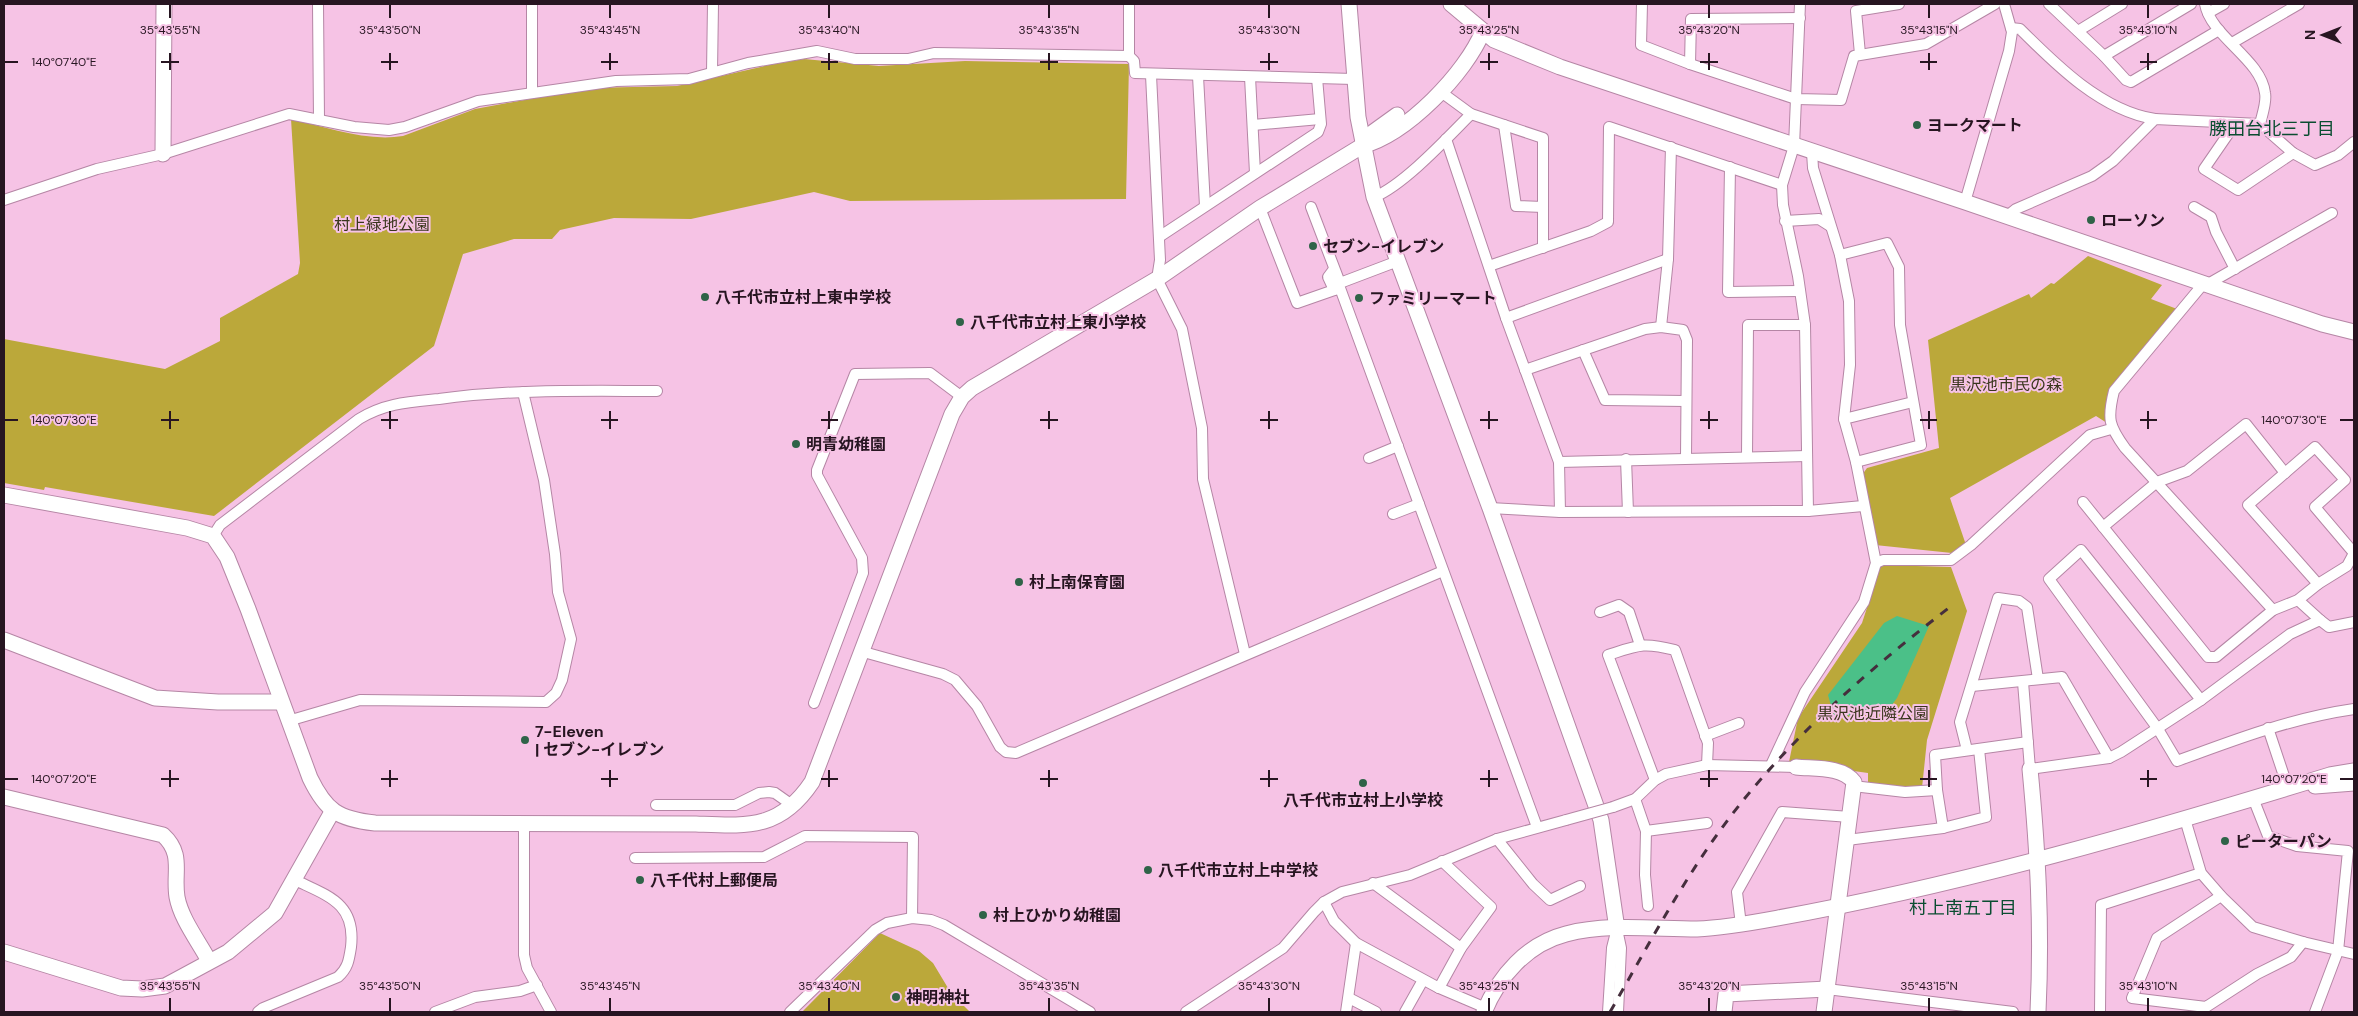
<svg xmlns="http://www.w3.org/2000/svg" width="2358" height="1016" viewBox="0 0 2358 1016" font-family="'DM Sans','Noto Sans JP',sans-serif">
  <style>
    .green { fill: #bba83a }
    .water { fill: #4bc088 }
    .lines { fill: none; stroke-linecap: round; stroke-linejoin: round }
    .street-casing { stroke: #b586a5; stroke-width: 12 }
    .secondary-casing { stroke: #b586a5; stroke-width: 17 }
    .street { stroke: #fff; stroke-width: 10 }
    .secondary { stroke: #fff; stroke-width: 15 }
    .rail { stroke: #452e3d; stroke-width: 3; stroke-dasharray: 9 9; stroke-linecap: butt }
    .street-bridge-casing { stroke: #b586a5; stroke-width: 12; stroke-linecap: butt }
    .street-bridge { stroke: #fff; stroke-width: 10 }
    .ticks { fill: none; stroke: #271521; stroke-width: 2 }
    .poi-dot { fill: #2f6348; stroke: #f6c3e5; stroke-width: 2 }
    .labels { text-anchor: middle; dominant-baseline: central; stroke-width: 4; stroke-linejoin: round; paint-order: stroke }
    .poi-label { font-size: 16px; font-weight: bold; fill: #271521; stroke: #f6c3e5; text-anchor: start }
    .park-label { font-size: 16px; fill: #3a361d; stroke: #f6c3e5 }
    .neighbourhood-label { font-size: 18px; fill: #0a4d31; stroke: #f6c3e5 }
    .ticks-label { font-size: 12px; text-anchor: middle; fill: #271521; stroke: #f6c3e5; stroke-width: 4; stroke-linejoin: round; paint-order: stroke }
  </style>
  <rect width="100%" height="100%" fill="#f6c3e5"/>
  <g class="green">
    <path d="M804,59L879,66L965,61L1129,64L1126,199L850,201L814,192L691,219L614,218L560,230L552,239H514L463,254L434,346L214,516L45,487L44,490L4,483V339L165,369L220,341V318L298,274L300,263L291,119C327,127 366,142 403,136L475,109L589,88L677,86L769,65Z"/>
    <path d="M2088,256L2162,285L2151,299L2177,309L2111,390L2107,423L2096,416L1950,498L1966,545L1952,553L1875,545L1862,475L1867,468L1939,448L1928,340L2029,294L2031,298L2051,283L2054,284Z"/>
    <path d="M1881,565L1951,567L1967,611L1927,740L1922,788L1868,784V773L1789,762L1798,718L1862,623Z"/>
    <path d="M880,933L919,951L933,963L951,993L970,1012H802Z"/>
  </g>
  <path class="water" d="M1897,616L1929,626L1897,698L1885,714L1834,716L1828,695L1884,623Z"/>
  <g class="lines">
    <defs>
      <g id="street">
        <path d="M318,4L319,120"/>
        <path d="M532,4V93"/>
        <path d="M1129,4V56L1134,61L1135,73L1354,79"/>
        <path d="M1642,4L1641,45L1690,64L1796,99L1841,100L1854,56L1926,44L1995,4"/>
        <path d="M1800,4L1794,146L1782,185L1783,205L1798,276L1805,325L1808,511"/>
        <path d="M2049,4L2104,56L2126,80L2131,82L2219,30"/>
        <path d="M2205,4C2211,37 2261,59 2265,93C2267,102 2262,115 2260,124"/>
        <path d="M2208,13L2224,4"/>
        <path d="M2011,28L2020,29C2056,65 2102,111 2155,119"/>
        <path d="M2078,31L2122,4"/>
        <path d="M2232,43L2299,4"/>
        <path d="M1860,54L1856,11L1899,4"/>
        <path d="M2104,56L2191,4"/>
        <path d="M1690,64L1691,19L1800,18"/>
        <path d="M712,72L713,4"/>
        <path d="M1151,75L1160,260L1157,279L1182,329L1202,428L1203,479L1245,654"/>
        <path d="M1198,76L1205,206"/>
        <path d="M1250,77L1255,173"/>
        <path d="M1441,92L1471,114L1543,138V248"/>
        <path d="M2235,124L2204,169L2238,190L2293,153"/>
        <path d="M1253,125L1320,119"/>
        <path d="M1504,125L1516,206L1543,207"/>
        <path d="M1446,139L1506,318L1559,462L1560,512"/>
        <path d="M1730,167L1728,292L1800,291"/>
        <path d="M1374,197C1404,185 1448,137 1471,114"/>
        <path d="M4,200L97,169L163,154L289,114L354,127L389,130L405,127L478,101L616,81L689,79L748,63L817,51L855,59H908L934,53L1129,56"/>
        <path d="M1965,202L2009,51L2012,32L2004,4"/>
        <path d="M1311,207L1340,283L1398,261"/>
        <path d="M2194,207L2211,217L2216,232L2235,269"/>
        <path d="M1260,208L1297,303L1340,288L1537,827"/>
        <path d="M2006,217L2016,209L2092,176L2113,161L2155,119L2260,124L2293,153L2315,165L2338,155L2354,142"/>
        <path d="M1785,221L1819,219L1830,226"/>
        <path d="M1159,237L1318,132L1321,124L1317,78"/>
        <path d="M1840,255L1887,243L1899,267L1900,325L1921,445L1856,462"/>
        <path d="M1489,266L1591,231L1608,222L1609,127L1782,185"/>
        <path d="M2204,283L2114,391C2107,419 2109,426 2125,448L2273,610"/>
        <path d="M2208,284L2332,213"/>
        <path d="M1334,290L1328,277L1334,269"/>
        <path d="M1506,318L1668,259"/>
        <path d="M1661,327L1668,259L1671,147"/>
        <path d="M1583,350L1605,400L1686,401"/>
        <path d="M1525,370L1645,329L1661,327L1683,330L1687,340L1686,457"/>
        <path d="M1844,419L1913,402"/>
        <path d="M1747,456L1748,325H1805"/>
        <path d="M1369,458L1398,446"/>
        <path d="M1626,459L1628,512"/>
        <path d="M1559,462L1807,456"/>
        <path d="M2083,502L2208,657H2216L2273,610L2298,600L2318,584L2347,566L2354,553"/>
        <path d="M1490,508L1560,512L1808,511L1863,506"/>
        <path d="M1393,514L1419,504"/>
        <path d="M2103,527L2157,482L2187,471L2246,424L2285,473"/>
        <path d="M213,536L220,525L359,419C385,403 409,402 439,399C511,389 584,391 657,391"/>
        <path d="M1876,563L1883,560H1951L1971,545L2090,435L2111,429"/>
        <path d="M2318,584L2248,505L2315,447L2345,480L2315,507L2354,553"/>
        <path d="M2298,600L2320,620"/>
        <path d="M1600,612L1619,605L1629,612L1640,645"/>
        <path d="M860,651L943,674L955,680L977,706L1000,747L1006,752L1016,753L1443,571"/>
        <path d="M2023,682L2030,769L2109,758L2121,752L2201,700L2290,634L2320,620L2329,627L2354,622"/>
        <path d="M1972,686L2062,677L2109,758"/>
        <path d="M2201,700L2081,550L2049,579L2158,729L2177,761C2236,739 2292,718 2354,709"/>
        <path d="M814,703L863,573L862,558L817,475V470L855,374L930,373L962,397"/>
        <path d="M288,721L360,700L546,702L556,693L562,680L571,639L558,592L555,554L544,480L523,392"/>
        <path d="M2268,728L2288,788"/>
        <path d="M1705,736L1739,723"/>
        <path d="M1967,750L1960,722L1998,598L2019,601L2027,607L2038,679"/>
        <path d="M1771,765L1805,692L1864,602L1876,563L1856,462L1844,419L1850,365L1849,301L1840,255L1813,168L1812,152"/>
        <path d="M1655,780L1608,655C1639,645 1643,642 1675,650L1708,743L1707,765"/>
        <path d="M1853,786L1905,792L1937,790"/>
        <path d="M2253,798L2268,836L2297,846L2348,851L2338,951L2315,1012"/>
        <path d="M1635,799L1646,831L1645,875L1648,906"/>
        <path d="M656,805H735L759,793L769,792L775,793L792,805"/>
        <path d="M1613,807L1635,799L1655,780L1666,774L1707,765L1796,767"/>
        <path d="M2185,819L2201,873L2221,896L2253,927L2303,942L2354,954"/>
        <path d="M524,825V955L527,968L551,1012"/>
        <path d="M1943,828L1937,790L1935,755L2028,742"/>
        <path d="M1646,831L1707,823"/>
        <path d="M1497,839L1533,884L1550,900L1580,886"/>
        <path d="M1847,840L1943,828L1986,817L1979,749"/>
        <path d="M635,858L764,857L805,836L913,837L912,918"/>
        <path d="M1373,883L1461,948"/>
        <path d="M2221,896L2157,938L2132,998L2206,1007L2257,974L2291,957L2303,942"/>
        <path d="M1324,902L1334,921L1356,943L1439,988L1486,1008"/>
        <path d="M1741,925L1737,892L1782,812L1850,817"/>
        <path d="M1617,929L1621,948L1618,1012"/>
        <path d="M1439,988L1461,948L1491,907L1442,861"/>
        <path d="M1827,989L2013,1012"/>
        <path d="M1349,998L1376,1012"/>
        <path d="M258,1012L263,1008L338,977C348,968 349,960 351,947C356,903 328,896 295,880"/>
        <path d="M435,1012L475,997L520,991L537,985"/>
        <path d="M790,1012L875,930L887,923L912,918L931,920L944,925L1090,1012"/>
        <path d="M1186,1012L1283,948L1314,912L1324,902L1342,892L1410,875L1497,839L1566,820"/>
        <path d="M1346,1012L1356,943"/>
        <path d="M1405,1012L1423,980"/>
        <path d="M1608,1012L1612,948L1616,932"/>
        <path d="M2100,1012L2101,905L2201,873"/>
      </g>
      <g id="secondary">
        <path d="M1349,4L1358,117L1374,197L1490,508L1601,820L1617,929"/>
        <path d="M1451,4L1494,40L1560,67L1965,202L2322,324L2354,332"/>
        <path d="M1362,146L1372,133L1397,115"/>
        <path d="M163,154L164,4"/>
        <path d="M4,495L187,528L213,536L227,557L248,609L310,778C326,811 338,819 375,823L696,824C747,826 780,830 812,782L952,414L962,397L972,388L1157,279L1260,208L1362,146C1407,134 1466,73 1483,31"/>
        <path d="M4,640L155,698L218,702H281"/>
        <path d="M1796,767C1814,769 1842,766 1854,782L1824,1012"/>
        <path d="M2030,769C2038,853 2042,928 2038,1012"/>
        <path d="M2315,786L2354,783"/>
        <path d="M4,797L163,835C184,854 173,873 177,897C181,919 199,942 209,961"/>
        <path d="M4,952L121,988L142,989L165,986L228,952L275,913L332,812"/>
        <path d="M1484,1012C1499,976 1527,944 1566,934C1608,923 1654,929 1697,929C1724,928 1751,923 1778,918C1965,884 2148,831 2330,775L2354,771"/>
        <path d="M1724,1012L1726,994L1827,989"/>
      </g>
    </defs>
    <use href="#street" class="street-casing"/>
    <use href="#secondary" class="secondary-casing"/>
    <use href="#street" class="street"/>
    <use href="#secondary" class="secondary"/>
    <path class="rail" d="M1610,1012C1641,958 1670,904 1705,852C1770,755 1858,678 1950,607"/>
    <defs>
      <path id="street-bridge" d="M1566,820L1613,807"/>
    </defs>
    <use href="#street-bridge" class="street-bridge-casing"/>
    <use href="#street-bridge" class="street-bridge"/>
  </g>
  <path class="ticks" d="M170,5V18M390,5V18M610,5V18M829,5V18M1049,5V18M1269,5V18M1489,5V18M1709,5V18M1929,5V18M2148,5V18M170,53V70M390,53V70M610,53V70M829,53V70M1049,53V70M1269,53V70M1489,53V70M1709,53V70M1929,53V70M2148,53V70M5,62H18M161,62H179M381,62H398M601,62H618M821,62H838M1040,62H1058M1260,62H1278M1480,62H1498M1700,62H1718M1920,62H1937M2140,62H2157M170,411V429M390,411V429M610,411V429M829,411V429M1049,411V429M1269,411V429M1489,411V429M1709,411V429M1929,411V429M2148,411V429M5,420H18M161,420H179M381,420H398M601,420H618M821,420H838M1040,420H1058M1260,420H1278M1480,420H1498M1700,420H1718M1920,420H1937M2140,420H2157M2340,420H2353M170,770V787M390,770V787M610,770V787M829,770V787M1049,770V787M1269,770V787M1489,770V787M1709,770V787M1929,770V787M2148,770V787M5,779H18M161,779H179M381,779H398M601,779H618M821,779H838M1040,779H1058M1260,779H1278M1480,779H1498M1700,779H1718M1920,779H1937M2140,779H2157M2340,779H2353M170,998V1011M390,998V1011M610,998V1011M829,998V1011M1049,998V1011M1269,998V1011M1489,998V1011M1709,998V1011M1929,998V1011M2148,998V1011"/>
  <g class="poi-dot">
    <circle cx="1917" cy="125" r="5"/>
    <circle cx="2091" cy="220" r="5"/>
    <circle cx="1313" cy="246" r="5"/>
    <circle cx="705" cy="297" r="5"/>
    <circle cx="1359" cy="298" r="5"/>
    <circle cx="960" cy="322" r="5"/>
    <circle cx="796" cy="444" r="5"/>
    <circle cx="1019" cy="582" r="5"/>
    <circle cx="525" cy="740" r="5"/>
    <circle cx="1363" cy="783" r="5"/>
    <circle cx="2225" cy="841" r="5"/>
    <circle cx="1148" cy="870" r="5"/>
    <circle cx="640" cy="880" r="5"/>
    <circle cx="983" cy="915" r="5"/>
    <circle cx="896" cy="997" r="5"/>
  </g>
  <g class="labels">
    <g class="poi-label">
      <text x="1927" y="125">ヨークマート</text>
      <text x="2101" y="220">ローソン</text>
      <text x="1323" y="246">セブン-イレブン</text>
      <text x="715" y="297">八千代市立村上東中学校</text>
      <text x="1369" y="298">ファミリーマート</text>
      <text x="970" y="322">八千代市立村上東小学校</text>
      <text x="806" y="444">明青幼稚園</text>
      <text x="1029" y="582">村上南保育園</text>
      <text x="535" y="731">7-Eleven<tspan x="535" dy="18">| セブン-イレブン</tspan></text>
      <text x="1363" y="800" text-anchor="middle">八千代市立村上小学校</text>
      <text x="2235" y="841">ピーターパン</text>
      <text x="1158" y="870">八千代市立村上中学校</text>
      <text x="650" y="880">八千代村上郵便局</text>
      <text x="993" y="915">村上ひかり幼稚園</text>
      <text x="906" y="997">神明神社</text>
    </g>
    <g class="park-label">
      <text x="382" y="224">村上緑地公園</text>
      <text x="2006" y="384">黒沢池市民の森</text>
      <text x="1873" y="713">黒沢池近隣公園</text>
    </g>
    <g class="neighbourhood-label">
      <text x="2272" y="129">勝田台北三丁目</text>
      <text x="1963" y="908">村上南五丁目</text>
    </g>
  </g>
  <g class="ticks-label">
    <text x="170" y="34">35°43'55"N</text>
    <text x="390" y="34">35°43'50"N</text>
    <text x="610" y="34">35°43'45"N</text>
    <text x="829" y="34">35°43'40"N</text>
    <text x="1049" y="34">35°43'35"N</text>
    <text x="1269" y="34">35°43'30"N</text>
    <text x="1489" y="34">35°43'25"N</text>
    <text x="1709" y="34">35°43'20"N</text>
    <text x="1929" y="34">35°43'15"N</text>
    <text x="2148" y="34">35°43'10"N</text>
    <text x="64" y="66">140°07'40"E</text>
    <text x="2294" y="424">140°07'30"E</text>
    <text x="64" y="424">140°07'30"E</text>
    <text x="2294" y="783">140°07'20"E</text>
    <text x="64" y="783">140°07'20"E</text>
    <text x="170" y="990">35°43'55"N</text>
    <text x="390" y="990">35°43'50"N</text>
    <text x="610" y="990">35°43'45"N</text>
    <text x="829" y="990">35°43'40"N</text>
    <text x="1049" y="990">35°43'35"N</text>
    <text x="1269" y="990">35°43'30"N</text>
    <text x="1489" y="990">35°43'25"N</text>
    <text x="1709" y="990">35°43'20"N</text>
    <text x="1929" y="990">35°43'15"N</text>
    <text x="2148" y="990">35°43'10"N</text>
  </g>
  <rect width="2358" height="1016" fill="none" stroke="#271521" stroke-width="10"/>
  <g transform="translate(2323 35) rotate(270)" stroke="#f6c3e5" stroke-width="4" paint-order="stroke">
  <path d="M0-4L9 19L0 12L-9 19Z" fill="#271521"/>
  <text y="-8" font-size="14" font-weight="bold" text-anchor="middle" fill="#271521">N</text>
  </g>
</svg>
